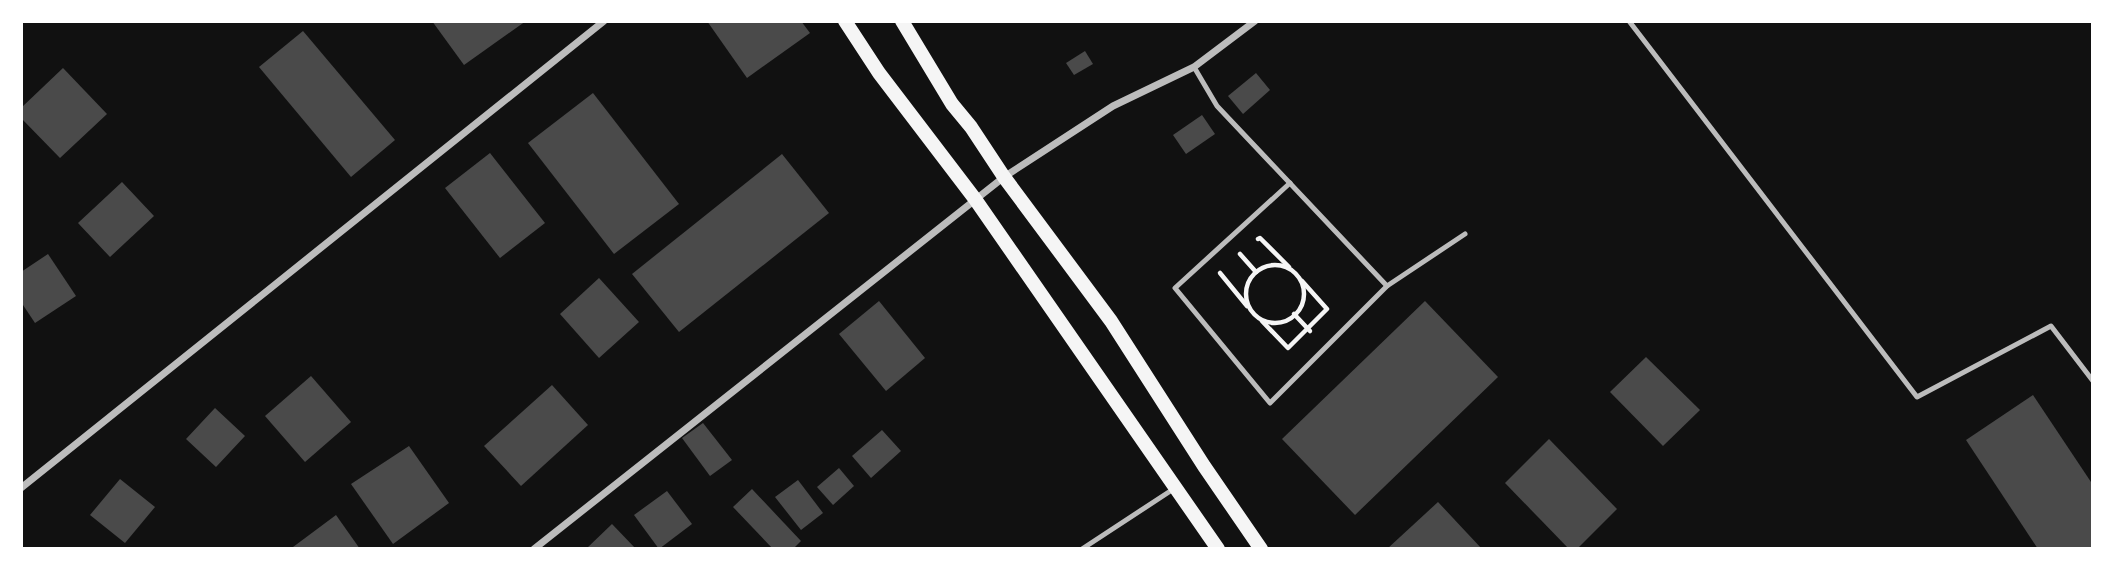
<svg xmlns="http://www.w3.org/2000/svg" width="2114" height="570" viewBox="0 0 2114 570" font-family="'Alegreya Sans',sans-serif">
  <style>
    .building { fill: #4a4a4a }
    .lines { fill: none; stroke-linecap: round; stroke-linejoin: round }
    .path { stroke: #f5f5f5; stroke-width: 4.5 }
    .service { stroke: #bcbcbc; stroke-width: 5 }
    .minor { stroke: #bcbcbc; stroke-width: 7 }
    .secondary { stroke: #f5f5f5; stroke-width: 14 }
  </style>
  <rect width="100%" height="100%" fill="#111"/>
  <g class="building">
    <path d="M432,21H526L464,65Z"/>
    <path d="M707,21H801L810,33L747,78Z"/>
    <path d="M303,31L395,140L351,177L259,67Z"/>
    <path d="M1085,51L1093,64L1074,75L1066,63Z"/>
    <path d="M63,68L107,114L60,158L21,118V108Z"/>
    <path d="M1256,73L1270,90L1243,114L1228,96Z"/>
    <path d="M593,93L679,204L614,254L528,143Z"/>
    <path d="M1202,115L1215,134L1186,154L1173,135Z"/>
    <path d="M490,153L545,223L500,258L445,188Z"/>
    <path d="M782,154L829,213L679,332L632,274Z"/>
    <path d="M122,182L154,216L110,257L78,223Z"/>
    <path d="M48,254L76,296L35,323L21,302V272Z"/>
    <path d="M599,278L639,322L599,358L560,314Z"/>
    <path d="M879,301L925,358L886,391L839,334Z"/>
    <path d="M1425,301L1498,377L1355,515L1282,439Z"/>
    <path d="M1646,357L1700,410L1663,446L1610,392Z"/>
    <path d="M311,376L351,422L305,462L265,416Z"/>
    <path d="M552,385L588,425L521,486L484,446Z"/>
    <path d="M2033,395L2093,485V549H2038L1966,440Z"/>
    <path d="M215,408L245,436L216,467L186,439Z"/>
    <path d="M703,423L732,460L710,476L682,438Z"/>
    <path d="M882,430L901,451L871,478L852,456Z"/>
    <path d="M1549,439L1617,509L1577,549H1569L1505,483Z"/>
    <path d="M409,446L449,503L393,544L351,484Z"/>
    <path d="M839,468L854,486L833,505L817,487Z"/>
    <path d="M120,479L155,507L125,543L90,515Z"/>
    <path d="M798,480L823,513L801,530L775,497Z"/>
    <path d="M752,489L801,541L793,549H773L733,507Z"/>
    <path d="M667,491L692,524L659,549L634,515Z"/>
    <path d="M1438,502L1482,549H1387Z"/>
    <path d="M336,515L360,549H294L293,547Z"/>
    <path d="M612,524L636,549H586Z"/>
  </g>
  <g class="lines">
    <g class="path">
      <path d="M1258,239L1260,238L1289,267"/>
      <path d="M1240,254L1256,272"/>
      <circle cx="1275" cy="294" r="29"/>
      <path d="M1220,273L1247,306"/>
      <path d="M1294,314L1310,331"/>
      <path d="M1262,321L1288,348L1327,309L1302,281"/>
    </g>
    <g class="service">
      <path d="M1629,21L1917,397L2051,326L2093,381"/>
      <path d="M1194,67L1217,106L1387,286"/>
      <path d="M1290,183L1175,288L1270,403L1387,286L1465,234"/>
      <path d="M1082,549L1175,488"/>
    </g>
    <g class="minor">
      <path d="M21,488L604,21"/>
      <path d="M534,549L1004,177L1113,106L1194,67L1255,21"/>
    </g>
    <g class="secondary">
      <path d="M845,21L879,73L975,199L1218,549"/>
      <path d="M902,21L952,104L971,127L1004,177L1111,321L1204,466L1261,549"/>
    </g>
  </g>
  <rect width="2114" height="570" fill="none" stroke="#ffffff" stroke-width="46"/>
</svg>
